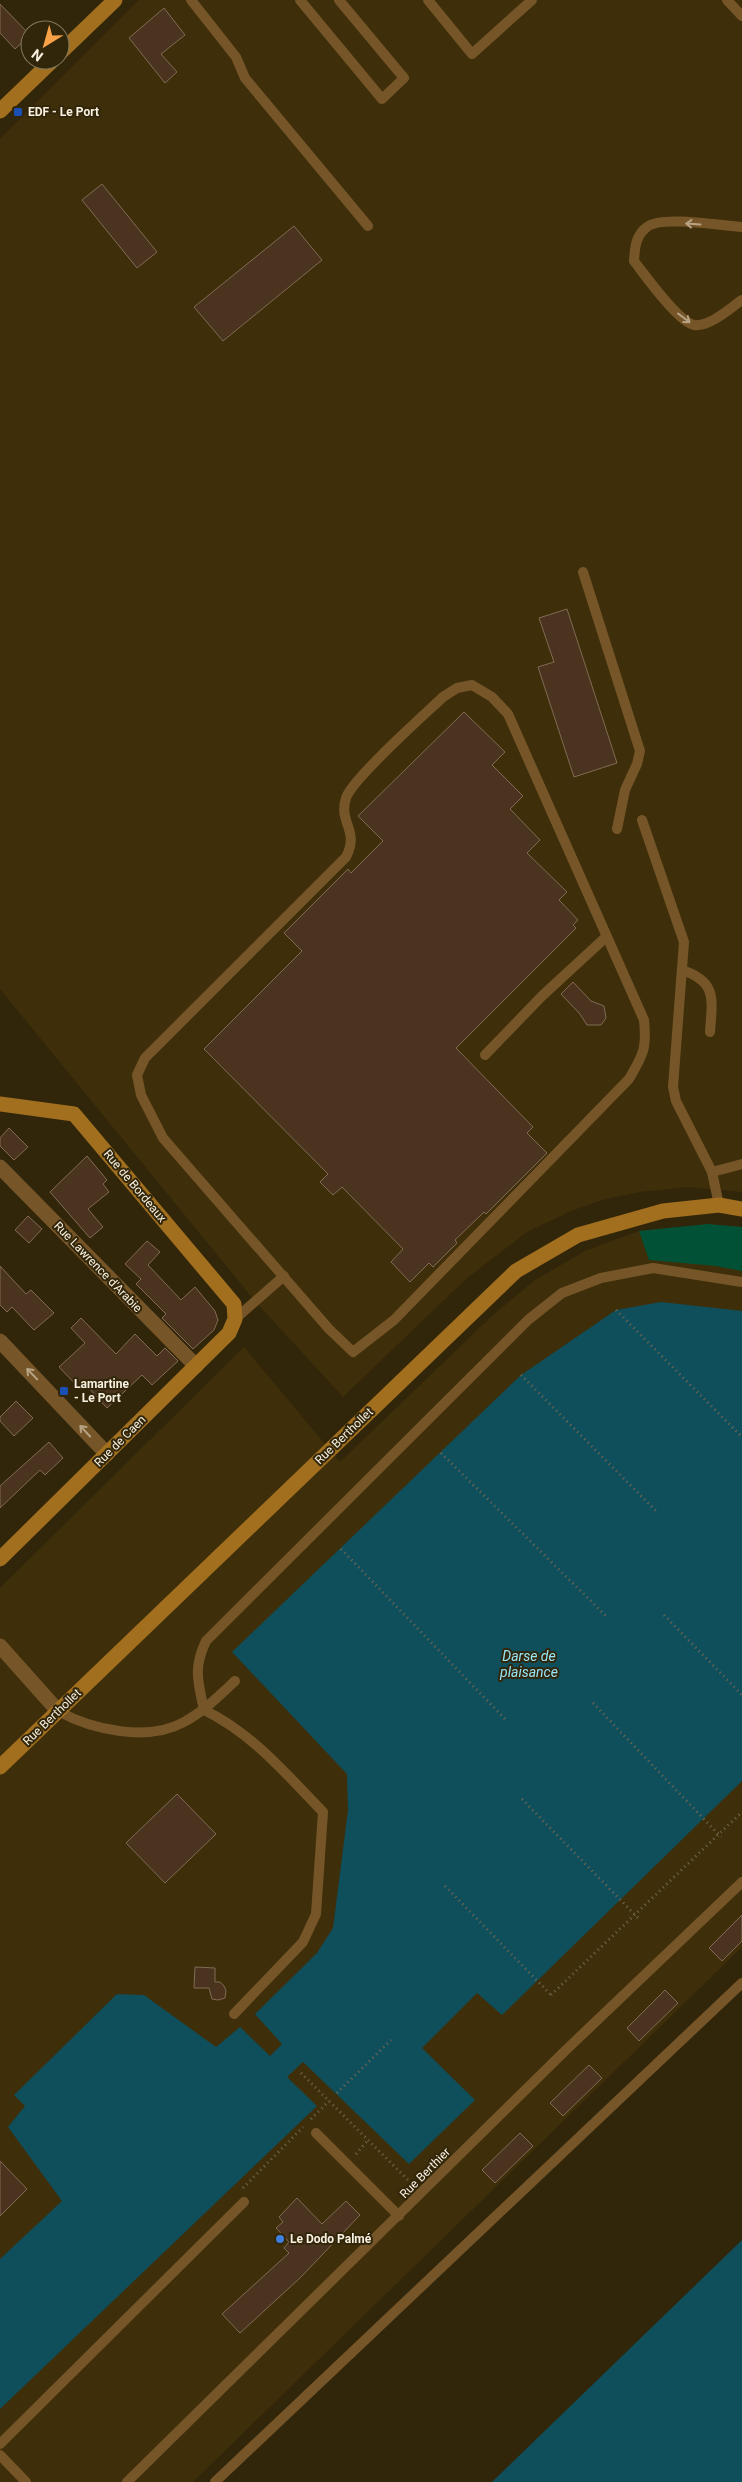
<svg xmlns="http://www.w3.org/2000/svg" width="742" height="2482" viewBox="0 0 742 2482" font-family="Roboto,sans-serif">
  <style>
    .built { fill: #3e2f0a }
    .green { fill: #005136 }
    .water { fill: #0f4e5b }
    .building { fill: #4a341f; stroke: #826a54 }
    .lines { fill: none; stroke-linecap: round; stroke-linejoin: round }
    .path { stroke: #736951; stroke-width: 3; stroke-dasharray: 1 4; stroke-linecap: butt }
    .lane { stroke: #765629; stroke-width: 10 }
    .street { stroke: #765629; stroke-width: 15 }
    .secondary { stroke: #a26f1e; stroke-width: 15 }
    .oneway { stroke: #b7a384 }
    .transit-dot { fill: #1a4fb4; stroke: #32260a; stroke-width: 2 }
    .shop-dot { fill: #3f7fe0; stroke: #32260a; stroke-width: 2 }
    .labels { text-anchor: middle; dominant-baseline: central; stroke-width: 4; stroke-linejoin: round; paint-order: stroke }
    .poi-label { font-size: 12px; font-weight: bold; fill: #f8f0e0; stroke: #32260a; text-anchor: start }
    .street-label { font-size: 12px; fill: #f8f0e0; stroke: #32260a }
    .water-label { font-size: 14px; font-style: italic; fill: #97e5f9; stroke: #32260a }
  </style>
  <rect width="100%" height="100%" fill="#32260a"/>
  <g class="built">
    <path d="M139,0H742V1192L688,1187L640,1192L605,1199L571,1211L527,1232L466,1279L343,1397L255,1301L0,989V139Z"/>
    <path d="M708,1224L742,1227V1947L193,2482H0V1588L244,1347L340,1462L494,1314L535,1280L587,1250L639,1231Z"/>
  </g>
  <path class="green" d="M708,1224L742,1227V1271L716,1266L649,1260L639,1231Z"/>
  <g class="water">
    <path d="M661,1302L742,1311V1781L502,2015L477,1993L422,2048L475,2100L409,2164L303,2062L287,2077L317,2106L0,2409V2259L62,2201L8,2127L25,2106L14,2095L117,1994L144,1995L216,2047L240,2027L270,2056L282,2044L255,2014L317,1953L333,1928L348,1810L347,1774L232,1652L521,1375L616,1310Z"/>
    <path d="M742,2240V2482H492Z"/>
  </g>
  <g class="building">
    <path d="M0,4L30,35L15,49L0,33Z"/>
    <path d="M164,8L185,35L161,54L177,72L165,83L129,38Z"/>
    <path d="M102,184L157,252L137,268L82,200Z"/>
    <path d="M294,226L322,260L223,341L194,307Z"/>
    <path d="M567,609L617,763L574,777L538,667L554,662L539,618Z"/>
    <path d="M464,712L505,752L492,765L523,796L510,809L540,840L527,853L567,892L559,900L578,920L573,925L576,928L456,1048L533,1127L527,1133L547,1153L486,1214L484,1212L455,1240L457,1243L433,1267L429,1263L410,1282L391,1262L403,1249L342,1187L333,1195L320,1182L328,1174L204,1049L302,951L284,933L348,869L351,873L383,841L358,816Z"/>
    <path d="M573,982L591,1001L604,1006L606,1018L601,1025H587L580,1014L561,994Z"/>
    <path d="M9,1128L28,1147L14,1160L0,1146V1138Z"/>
    <path d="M87,1156L107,1180L103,1184L109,1192L88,1209L103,1227L90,1238L50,1192Z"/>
    <path d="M28,1216L42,1229L29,1243L15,1230Z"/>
    <path d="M147,1241L160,1252L148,1265L181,1300L195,1287L215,1311L218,1320L214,1330L193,1349L162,1318L166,1314L136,1284L141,1279L125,1264Z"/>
    <path d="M0,1266L26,1294L31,1290L54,1313L34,1330L12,1307L7,1312L0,1305Z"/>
    <path d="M81,1318L116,1354L135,1334L157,1356L165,1348L178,1361L152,1385L142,1375L107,1408L86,1385L81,1390L59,1367L85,1343L71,1328Z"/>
    <path d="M16,1401L33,1418L14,1436L0,1421V1417Z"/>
    <path d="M49,1442L63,1458L45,1475L40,1470L0,1508V1486Z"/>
    <path d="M177,1794L216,1834L165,1883L126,1843Z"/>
    <path d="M742,1915V1941L722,1961L709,1948Z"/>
    <path d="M195,1967L215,1968V1982H220L224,1986L226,1991L225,1998L218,2000L212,1999L209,1988H194Z"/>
    <path d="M665,1990L678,2003L639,2041L627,2028Z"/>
    <path d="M589,2065L602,2078L563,2116L550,2103Z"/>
    <path d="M520,2133L533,2146L495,2183L482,2170Z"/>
    <path d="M0,2161L27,2189L0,2216Z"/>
    <path d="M297,2198L322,2224L346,2201L360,2215L301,2277L240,2333L222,2314L289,2253L284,2248L289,2242L276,2228L283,2222L279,2217Z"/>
  </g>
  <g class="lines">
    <g class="path">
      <path d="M616,1310L742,1437"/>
      <path d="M521,1375L657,1512"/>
      <path d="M441,1453L607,1617"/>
      <path d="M341,1549L505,1719"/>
      <path d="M664,1615L742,1695"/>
      <path d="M593,1703L721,1837"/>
      <path d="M522,1799L640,1920"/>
      <path d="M445,1886L553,1997"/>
      <path d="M551,1995L742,1812"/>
      <path d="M301,2073L411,2183"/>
      <path d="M337,2093L391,2040"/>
      <path d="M311,2119L329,2101"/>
      <path d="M356,2154L368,2140"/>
      <path d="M243,2188L303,2127"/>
    </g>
    <g class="lane">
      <path d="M191,0L236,57L245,78L368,226"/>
      <path d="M300,0L382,99L404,78L339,0"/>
      <path d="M428,0L472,54L532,0"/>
      <path d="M727,0L742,16"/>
      <path d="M742,227C722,226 661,215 647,227C635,236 635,248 634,261C645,275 678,322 694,325C710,327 730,308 742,300"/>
      <path d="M583,572L640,751L637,764L625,790L617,829"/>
      <path d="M472,685L492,697L508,714L644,1020C647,1049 643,1055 629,1079L394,1320L353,1352L329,1329L163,1138L141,1095L137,1075L145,1058L346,857C360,830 338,823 346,798C352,779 424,715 443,697L457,688Z"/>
      <path d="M642,820L684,942L673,1087L676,1101L712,1172L719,1205"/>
      <path d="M682,970C718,982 712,1000 710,1032"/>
      <path d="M485,1055L542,996L606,937"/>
      <path d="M712,1172L742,1164"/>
      <path d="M235,1319L284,1276"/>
      <path d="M204,1710C198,1682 193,1668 206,1641L528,1320L562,1293L601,1278L653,1268L742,1282"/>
      <path d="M204,1710C252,1733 286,1774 323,1812L316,1914L303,1942L234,2014"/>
      <path d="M58,1711C92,1730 148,1742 184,1722C204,1711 219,1696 235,1681"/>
      <path d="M316,2133L399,2216"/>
      <path d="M0,2444L244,2202"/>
      <path d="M0,2455L26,2482"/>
      <path d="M127,2482L567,2049L742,1882"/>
      <path d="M215,2482L742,1983"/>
    </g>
    <g class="street">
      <path d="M0,1167L196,1366"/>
      <path d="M0,1341L107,1454"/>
      <path d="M0,1646L58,1711"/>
    </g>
    <g class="secondary">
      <path d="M60,53L115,0"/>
      <path d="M0,111L53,60"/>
      <path d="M0,1104L74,1114L234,1304L235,1319L229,1333L0,1559"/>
      <path d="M0,1767L516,1271L578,1235L663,1211L719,1205L742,1209"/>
    </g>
  </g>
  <defs><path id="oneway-shaft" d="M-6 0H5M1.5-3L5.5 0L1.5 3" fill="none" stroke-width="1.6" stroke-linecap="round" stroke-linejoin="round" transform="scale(1.25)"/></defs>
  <g class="oneway">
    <use href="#oneway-shaft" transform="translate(693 224) rotate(-176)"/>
    <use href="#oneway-shaft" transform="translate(684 318) rotate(37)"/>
    <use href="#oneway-shaft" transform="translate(32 1374) rotate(-134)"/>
    <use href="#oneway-shaft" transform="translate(85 1431) rotate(-133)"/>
  </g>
  <g class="transit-dot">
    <rect x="13" y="107" width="10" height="10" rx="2.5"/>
    <rect x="59" y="1386" width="10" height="10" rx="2.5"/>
  </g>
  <circle class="shop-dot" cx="280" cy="2239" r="5"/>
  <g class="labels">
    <g class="poi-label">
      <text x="28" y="112">EDF - Le Port</text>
      <text x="74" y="1384">Lamartine<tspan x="74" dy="14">- Le Port</tspan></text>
      <text x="290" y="2239">Le Dodo Palmé</text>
    </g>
    <g class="street-label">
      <text transform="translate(135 1186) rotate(50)">Rue de Bordeaux</text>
      <text transform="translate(98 1267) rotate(46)">Rue Lawrence d'Arabie</text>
      <text transform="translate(344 1436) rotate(-44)">Rue Berthollet</text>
      <text transform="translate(120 1441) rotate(-45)">Rue de Caen</text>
      <text transform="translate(52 1717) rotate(-44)">Rue Berthollet</text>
      <text transform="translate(425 2173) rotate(-45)">Rue Berthier</text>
    </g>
    <g class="water-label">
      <text x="529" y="1656">Darse de<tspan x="529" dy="16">plaisance</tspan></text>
    </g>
  </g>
  <g transform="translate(45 45) rotate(217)"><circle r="24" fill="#32260a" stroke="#817760"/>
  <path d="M0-4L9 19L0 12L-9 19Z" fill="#f7a149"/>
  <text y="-8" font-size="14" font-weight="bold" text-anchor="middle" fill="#f8f0e0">N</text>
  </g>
</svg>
